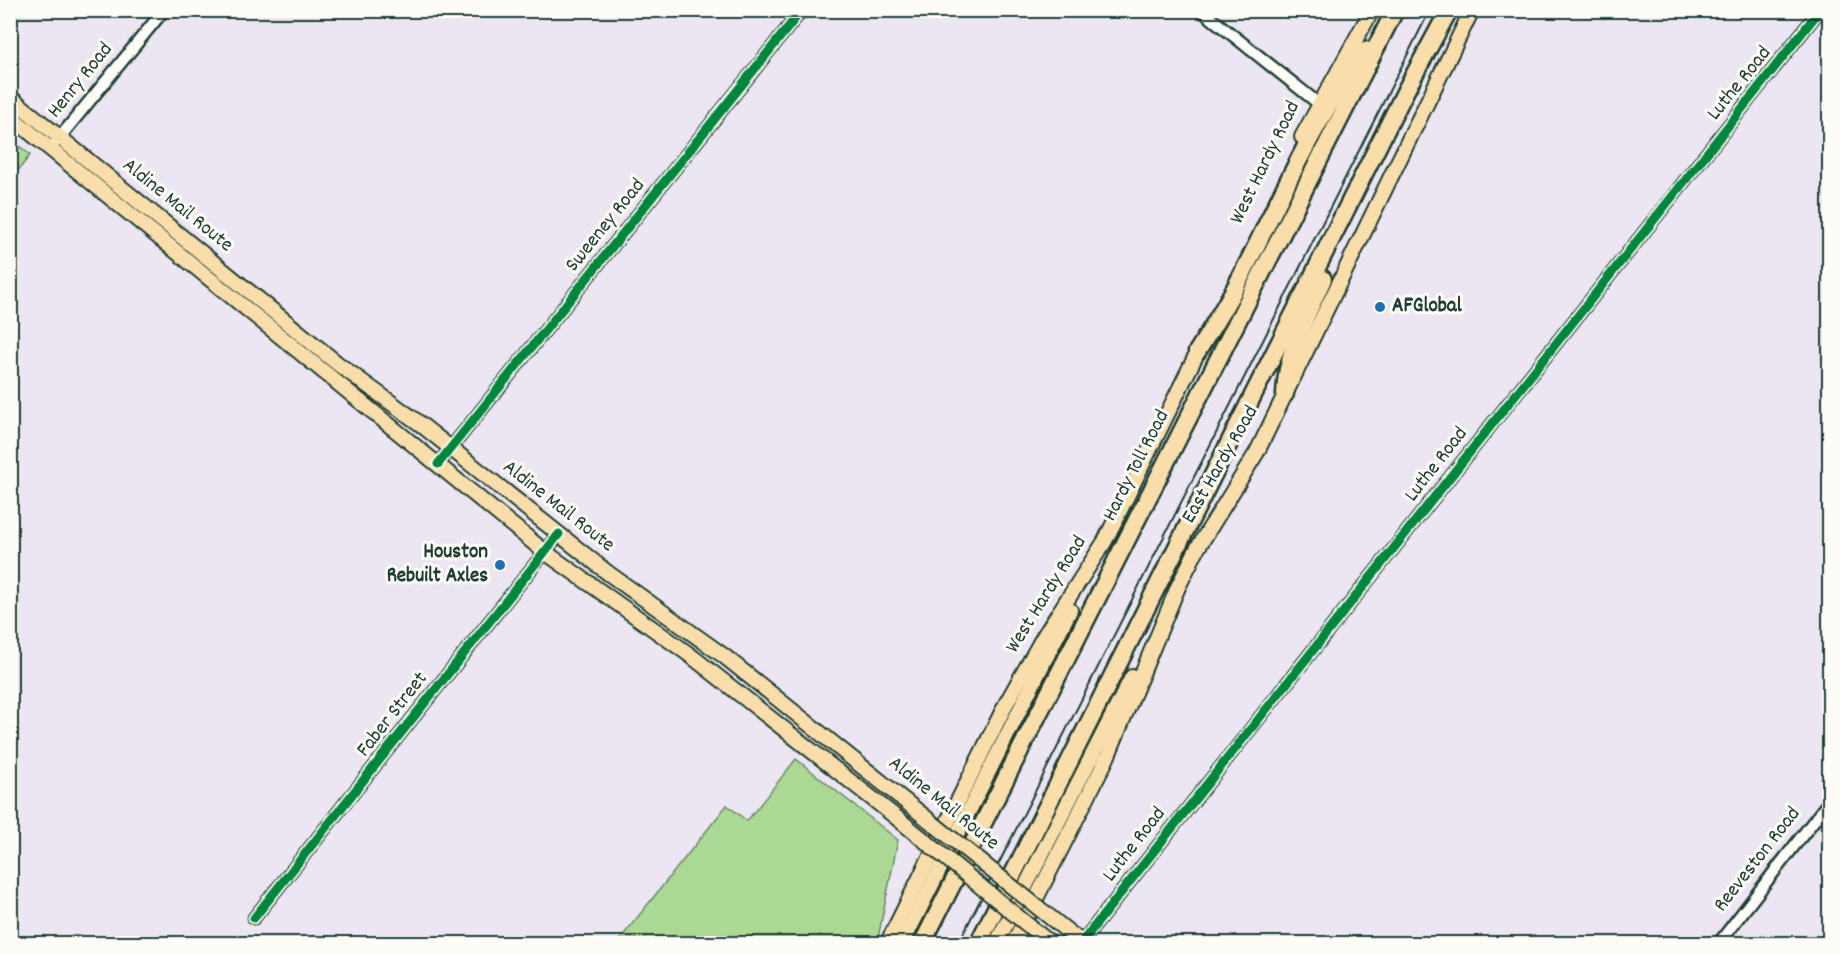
<svg xmlns="http://www.w3.org/2000/svg" width="1840" height="954" viewBox="0 0 1840 954" font-family="Dekko,sans-serif">
  <style>
    .green { fill: #acd896; stroke: #668a65; stroke-width: 1.5 }
    .lines { fill: none; stroke-linecap: round; stroke-linejoin: round }
    .minor-casing { stroke: #1f3d34; stroke-width: 15 }
    .major-casing { stroke: #1f3d34; stroke-width: 18 }
    .highway-casing { stroke: #1f3d34; stroke-width: 21 }
    .minor { stroke: #fdfcf7; stroke-width: 10 }
    .major { stroke: #f9deab; stroke-width: 14 }
    .highway { stroke: #f9deab; stroke-width: 16 }
    .rail { stroke: #1f3d34; stroke-width: 2 }
    .major-bridge-casing { stroke: #1f3d34; stroke-width: 18; stroke-linecap: butt }
    .major-bridge { stroke: #f9deab; stroke-width: 14 }
    .cycleway-casing { stroke: #fdfcf7; stroke-width: 13 }
    .cycleway { stroke: #00873e; stroke-width: 9 }
    .poi-dot { fill: #1f6fb2; stroke: #fdfcf7; stroke-width: 2 }
    .labels { text-anchor: middle; dominant-baseline: central; stroke-width: 6; stroke-linejoin: round; paint-order: stroke }
    .street-label { font-size: 21px; fill: #1f3d34; stroke: #fdfcf7 }
    .poi-label { font-size: 21px; font-weight: bold; fill: #1f3d34; stroke: #fdfcf7; text-anchor: start }
  </style>
  <rect width="100%" height="100%" fill="#ebe6f1"/>
  <filter id="ink" filterUnits="userSpaceOnUse"><feTurbulence type="fractalNoise" baseFrequency=".0167" numOctaves="2"/><feDisplacementMap in="SourceGraphic" scale="12" xChannelSelector="R" yChannelSelector="G"/><feConvolveMatrix kernelMatrix="1 2 1 2 8 2 1 2 1" color-interpolation-filters="sRGB"/></filter>
  <g filter="url(#ink)">
    <g class="green">
      <path d="M11,139L30,155L11,180Z"/>
      <path d="M796,759L898,840L877,943H617L727,805L747,821Z"/>
    </g>
    <g class="lines">
      <defs>
        <g id="minor">
          <path d="M1201,10L1319,104"/>
          <path d="M56,142L164,10"/>
          <path d="M438,464L802,10"/>
          <path d="M254,918L559,534"/>
          <path d="M1082,942L1820,10"/>
          <path d="M1718,944L1830,800"/>
        </g>
        <g id="major">
          <path d="M10,97L338,364L419,423L608,573L724,656L905,801"/>
          <path d="M10,116L545,552L690,655L897,818"/>
          <path d="M1302,137L1372,10"/>
          <path d="M1066,930L1084,944"/>
          <path d="M887,944L1006,704L1044,636L1105,541L1202,343"/>
          <path d="M902,944L1070,610"/>
          <path d="M996,944L1132,677"/>
          <path d="M1013,944L1106,760L1178,587L1197,549L1257,452L1472,10"/>
        </g>
        <g id="highway">
          <path d="M1197,352C1210,331 1223,310 1235,288C1277,208 1311,122 1366,50"/>
          <path d="M1285,394C1286,354 1307,315 1323,279"/>
          <path d="M922,944L1395,10"/>
          <path d="M978,944L1406,90L1449,10"/>
        </g>
      </defs>
      <use href="#minor" class="minor-casing"/>
      <use href="#major" class="major-casing"/>
      <use href="#highway" class="highway-casing"/>
      <use href="#minor" class="minor"/>
      <use href="#major" class="major"/>
      <use href="#highway" class="highway"/>
      <path class="rail" d="M958,944L1430,10"/>
      <defs>
        <g id="major-bridge">
          <path d="M905,801L1066,930"/>
          <path d="M897,818L1051,944"/>
        </g>
      </defs>
      <use href="#major-bridge" class="major-bridge-casing"/>
      <use href="#major-bridge" class="major-bridge"/>
      <defs>
        <g id="cycleway">
          <path d="M438,464L802,10"/>
          <path d="M254,918L559,534"/>
          <path d="M1082,942L1820,10"/>
        </g>
      </defs>
      <use href="#cycleway" class="cycleway-casing"/>
      <use href="#cycleway" class="cycleway"/>
    </g>
  </g>
  <g class="poi-dot">
    <circle cx="1380" cy="307" r="6"/>
    <circle cx="500" cy="565" r="6"/>
  </g>
  <g class="labels">
    <g class="street-label">
      <text transform="translate(81 81) rotate(-51)">Henry Road</text>
      <text transform="translate(1740 84) rotate(-51)">Luthe Road</text>
      <text transform="translate(1266 163) rotate(-64)">West Hardy Road</text>
      <text transform="translate(177 206) rotate(39)">Aldine Mail Route</text>
      <text transform="translate(606 226) rotate(-51)">Sweeney Road</text>
      <text transform="translate(1221 465) rotate(-60)">East Hardy Road</text>
      <text transform="translate(1437 465) rotate(-52)">Luthe Road</text>
      <text transform="translate(1137 466) rotate(-63)">Hardy Toll Road</text>
      <text transform="translate(558 507) rotate(38)">Aldine Mail Route</text>
      <text transform="translate(1047 595) rotate(-58)">West Hardy Road</text>
      <text transform="translate(393 715) rotate(-52)">Faber Street</text>
      <text transform="translate(943 804) rotate(39)">Aldine Mail Route</text>
      <text transform="translate(1135 845) rotate(-52)">Luthe Road</text>
      <text transform="translate(1758 860) rotate(-52)">Reeveston Road</text>
    </g>
    <g class="poi-label">
      <text x="1392" y="307">AFGlobal</text>
      <text x="488" y="553" text-anchor="end">Houston<tspan x="488" dy="24">Rebuilt Axles</tspan></text>
    </g>
  </g>
  <rect width="1840" height="954" fill="none" stroke="#fdfcf7" stroke-width="36"/>
  <rect x="18" y="18" width="1804" height="918" fill="none" stroke="#1f3d34" stroke-width="2" filter="url(#ink)"/>
</svg>
